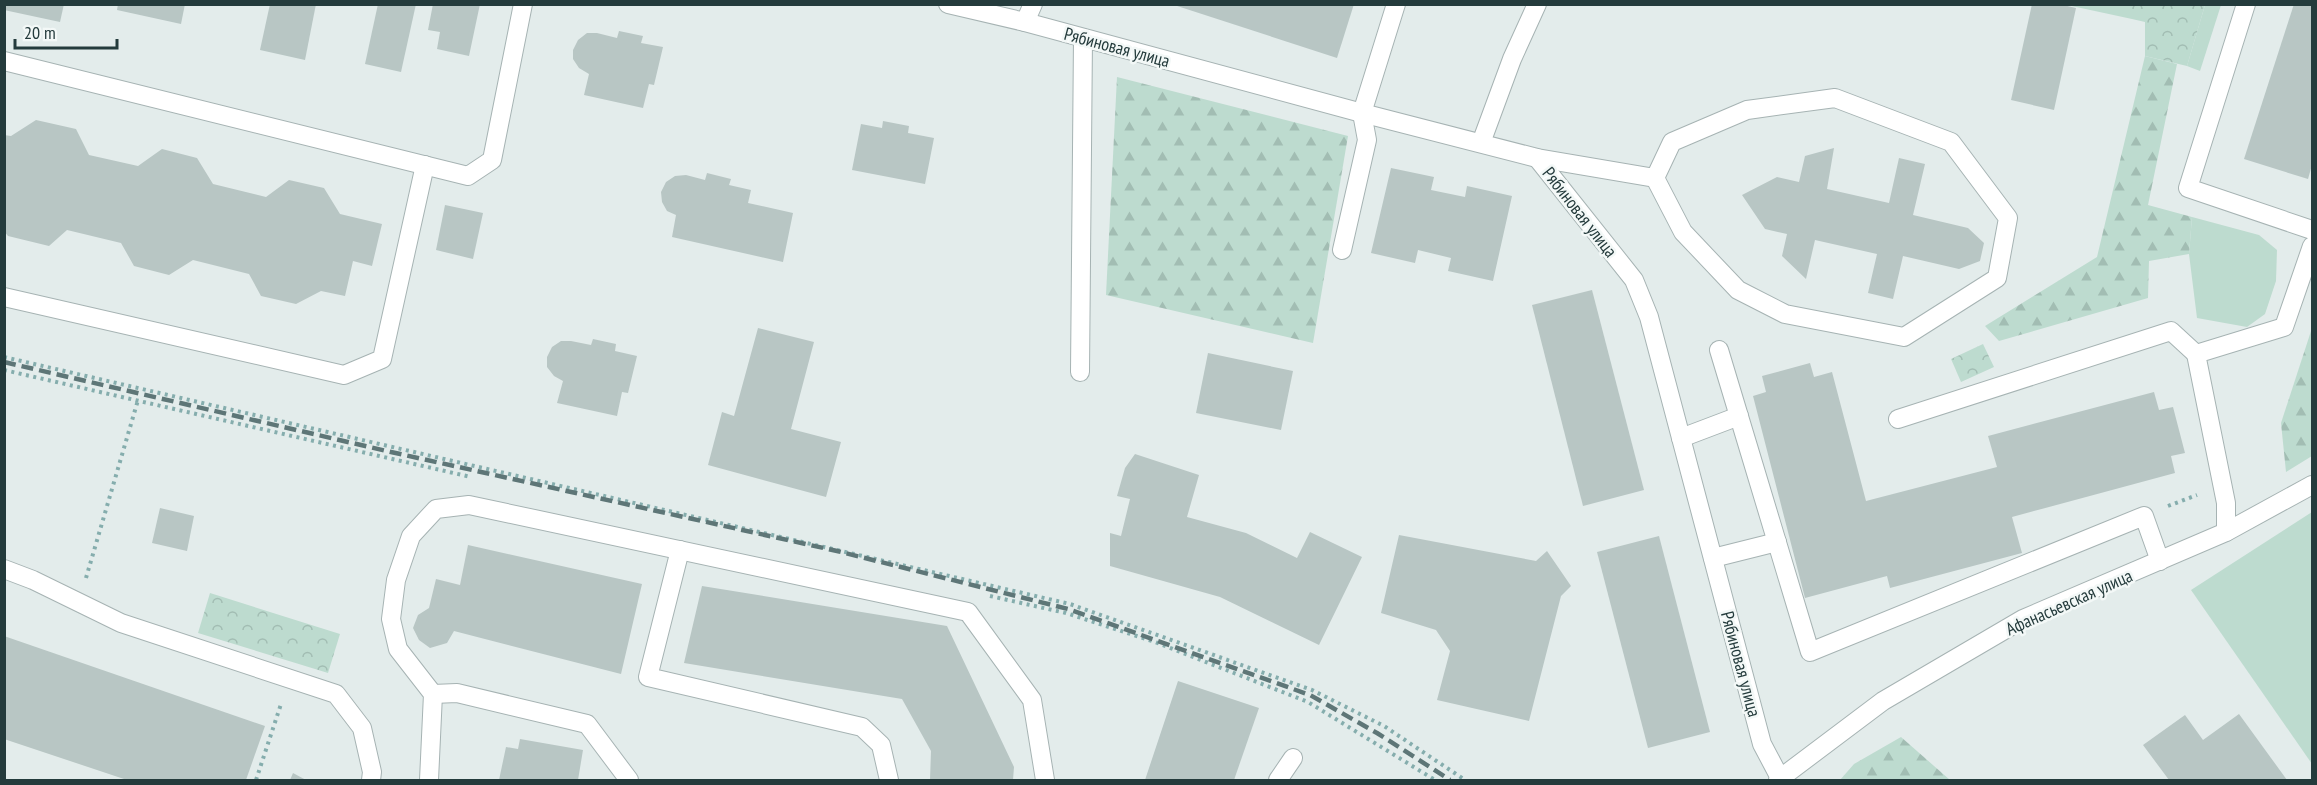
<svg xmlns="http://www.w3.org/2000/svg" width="2317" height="785" viewBox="0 0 2317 785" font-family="'PT Sans Narrow',sans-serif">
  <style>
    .green { fill: #bddbcf }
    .forest { fill: url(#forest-firs) }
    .park { fill: url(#park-crowns) }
    .building { fill: #b8c6c4 }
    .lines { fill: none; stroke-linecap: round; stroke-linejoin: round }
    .minor-casing { stroke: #a6b3b3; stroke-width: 20 }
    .path { stroke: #85adad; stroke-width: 4; stroke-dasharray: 3 4.5; stroke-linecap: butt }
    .minor { stroke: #fff; stroke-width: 18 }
    .rail { stroke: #5e7677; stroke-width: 4.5; stroke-dasharray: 12 6; stroke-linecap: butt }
    .labels { text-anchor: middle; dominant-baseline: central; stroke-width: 5; stroke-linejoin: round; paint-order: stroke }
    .street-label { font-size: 18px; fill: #243b3c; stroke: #f3f8f7 }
  </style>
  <defs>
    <pattern id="forest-firs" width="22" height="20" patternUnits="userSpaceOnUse" patternTransform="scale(1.5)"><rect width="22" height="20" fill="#bddbcf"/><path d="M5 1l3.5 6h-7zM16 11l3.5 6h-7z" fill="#a2bdb3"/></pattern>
    <pattern id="park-crowns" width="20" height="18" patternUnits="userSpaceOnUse" patternTransform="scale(1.5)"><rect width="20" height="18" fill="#bddbcf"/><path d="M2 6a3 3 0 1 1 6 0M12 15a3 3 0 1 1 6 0" fill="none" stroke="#a2bdb3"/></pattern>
  </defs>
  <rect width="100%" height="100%" fill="#e3eceb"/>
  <g class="green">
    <path d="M2067,5H2132V19Z"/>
    <path d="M2205,5H2221L2200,71L2187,66Z"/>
    <path d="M2192,217L2259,235L2277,250L2276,281L2265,314L2247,327L2197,318L2189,254Z"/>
    <path d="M2312,512V764L2191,590Z"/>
  </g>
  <g class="forest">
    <path d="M2145,56L2177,64L2148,205L2192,217L2189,254L2149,261L2148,298L1999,341L1985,326L2097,257Z"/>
    <path d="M1117,77L1348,136L1313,343L1106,295Z"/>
    <path d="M2312,328V456L2286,472L2281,423Z"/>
    <path d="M1901,737L1950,780H1840L1854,764Z"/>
  </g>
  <g class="park">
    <path d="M2132,5H2205L2187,66L2145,56V22L2132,19Z"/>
    <path d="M1983,344L1994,367L1961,382L1951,359Z"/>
    <path d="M210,593L340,634L328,673L198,633Z"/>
  </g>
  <g class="building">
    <path d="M4,4H64L60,22L4,10Z"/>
    <path d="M118,4H185L181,24L117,10Z"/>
    <path d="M270,4H316L305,60L260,50Z"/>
    <path d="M378,4H416L401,72L365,64Z"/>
    <path d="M433,4H480L469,56L437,49L440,32L428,30Z"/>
    <path d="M1171,4H1354L1337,58Z"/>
    <path d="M2032,4H2059L2076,8L2054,110L2011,100Z"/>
    <path d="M2294,4H2312V165L2308,179L2244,159Z"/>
    <path d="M619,31L643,36L641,43L663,47L654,85L649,84L643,108L584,95L589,74L579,68L573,59V50L578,40L587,33H597L617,38Z"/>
    <path d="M36,120L76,129L89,155L138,166L162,149L197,158L213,184L266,197L289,180L324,188L340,214L382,224L372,266L353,261L345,296L321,291L296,304L261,296L249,274L193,260L169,275L134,266L121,243L67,230L49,246L8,236L4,231V135L11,136Z"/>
    <path d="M883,121L909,126L908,133L934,138L925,184L852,170L861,124L882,128Z"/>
    <path d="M1834,148L1827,189L1889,203L1899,158L1925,164L1913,215L1968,228L1984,243L1980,261L1959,269L1903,256L1893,299L1868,293L1877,254L1815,240L1806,279L1782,256L1787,234L1765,229L1742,195L1777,177L1799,182L1805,156Z"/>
    <path d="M1391,168L1434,177L1431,190L1465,197L1467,186L1512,196L1493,281L1448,271L1451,258L1418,250L1415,263L1371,253Z"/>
    <path d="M707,173L731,179L729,185L751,190L748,203L793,213L783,262L672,237L676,215L667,211L662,202L661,192L666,182L675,176L686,175L705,180Z"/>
    <path d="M445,205L483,213L473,259L436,250Z"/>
    <path d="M1592,290L1644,490L1583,506L1532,305Z"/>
    <path d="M758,328L814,342L791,429L841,442L826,497L708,465L722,412L734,416Z"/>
    <path d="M593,339L616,344L615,351L637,356L628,393L622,392L617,416L557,403L563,381L554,376L547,367V357L552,347L561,341H571L591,345Z"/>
    <path d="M1208,353L1293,371L1281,430L1196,413Z"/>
    <path d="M1810,363L1814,377L1832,372L1866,501L1997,467L1988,436L2154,392L2159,410L2173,407L2185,453L2171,456L2175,473L2012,517L2022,553L1890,588L1887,576L1805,598L1753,396L1766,392L1762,376Z"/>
    <path d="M1135,454L1199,475L1187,517L1246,533L1297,558L1310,532L1362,557L1319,645L1220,597L1110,566V533L1121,536L1130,499L1117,496L1125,468Z"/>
    <path d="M160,508L194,516L187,551L152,543Z"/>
    <path d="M1399,535L1536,561L1547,551L1571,586L1561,596L1529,721L1437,700L1450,651L1436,630L1381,613Z"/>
    <path d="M1659,536L1710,732L1648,748L1597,552Z"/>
    <path d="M468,545L642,584L621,674L454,631L447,643L430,648L419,640L413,628L418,615L429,608L436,579L460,585Z"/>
    <path d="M702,586L947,626L1014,767L1013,780H930L931,751L902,699L684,663Z"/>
    <path d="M4,636L265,726L246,780H127L4,739Z"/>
    <path d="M1178,681L1259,708L1234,780H1145Z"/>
    <path d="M2239,714L2287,780H2169L2143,745L2185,715L2203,740Z"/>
    <path d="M520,739L583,750L578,780H499L506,747L518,749Z"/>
    <path d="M293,773L306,780H290Z"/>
  </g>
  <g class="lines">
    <defs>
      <g id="minor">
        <path d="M948,4L1025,22L1362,113L1537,158L1655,178L1683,232L1738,290L1785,314L1904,337L1997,278L2008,218L1951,142L1835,98L1747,110L1672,142L1655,178"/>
        <path d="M2246,4L2188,188L2312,230"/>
        <path d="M1025,22L1033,4"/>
        <path d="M4,61L468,176L492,160L523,4"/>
        <path d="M1481,143L1512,59L1537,4"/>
        <path d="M1537,158L1634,280L1649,317L1762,744L1780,778"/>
        <path d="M1342,250L1367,140L1362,113L1396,4"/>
        <path d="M4,297L344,375L382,359L425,165"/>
        <path d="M1719,350L1810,652L2144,516L2160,561"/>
        <path d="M1080,372L1083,38"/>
        <path d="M1898,419L2171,331L2196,354"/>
        <path d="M1681,438L1739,416"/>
        <path d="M2226,532V503L2196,354L2284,327L2312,246"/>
        <path d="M680,550L648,677L862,727L881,745L889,780"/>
        <path d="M1713,558L1777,542"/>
        <path d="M4,569L33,580L121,623L336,694L362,728L372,772L371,780"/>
        <path d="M433,694L457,693L587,724L629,780"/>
        <path d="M429,780L433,694L398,649L391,619L396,580L411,536L436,509L469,505L968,612L1032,700L1045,780"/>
        <path d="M1278,780L1293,758"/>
        <path d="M1778,780L1883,701L2023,619L2226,532L2312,485"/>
      </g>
    </defs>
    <use href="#minor" class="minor-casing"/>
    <g class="path">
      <path d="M4,357L1070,604L1312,690L1384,726L1465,780"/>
      <path d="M4,370L471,477"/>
      <path d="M2168,506L2197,495"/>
      <path d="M86,578L138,400"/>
      <path d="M990,596L1066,613L1155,642L1308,702L1435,780"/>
      <path d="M256,780L281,704"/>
    </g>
    <use href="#minor" class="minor"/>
    <path class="rail" d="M4,362L391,452L837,551L1068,609L1310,695L1377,733L1450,780"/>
  </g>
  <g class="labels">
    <g class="street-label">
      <text transform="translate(1117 47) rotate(15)">Рябиновая улица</text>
      <text transform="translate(1580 212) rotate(52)">Рябиновая улица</text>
      <text transform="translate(2069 602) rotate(-24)">Афанасьевская улица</text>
      <text transform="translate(1741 664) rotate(75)">Рябиновая улица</text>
    </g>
  </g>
  <rect width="2317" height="785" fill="none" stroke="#243b3c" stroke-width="12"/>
  <path d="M15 39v9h102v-9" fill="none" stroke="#243b3c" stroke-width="3"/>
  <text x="24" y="39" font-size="18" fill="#243b3c" stroke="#f3f8f7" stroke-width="4.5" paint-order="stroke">20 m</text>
</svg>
